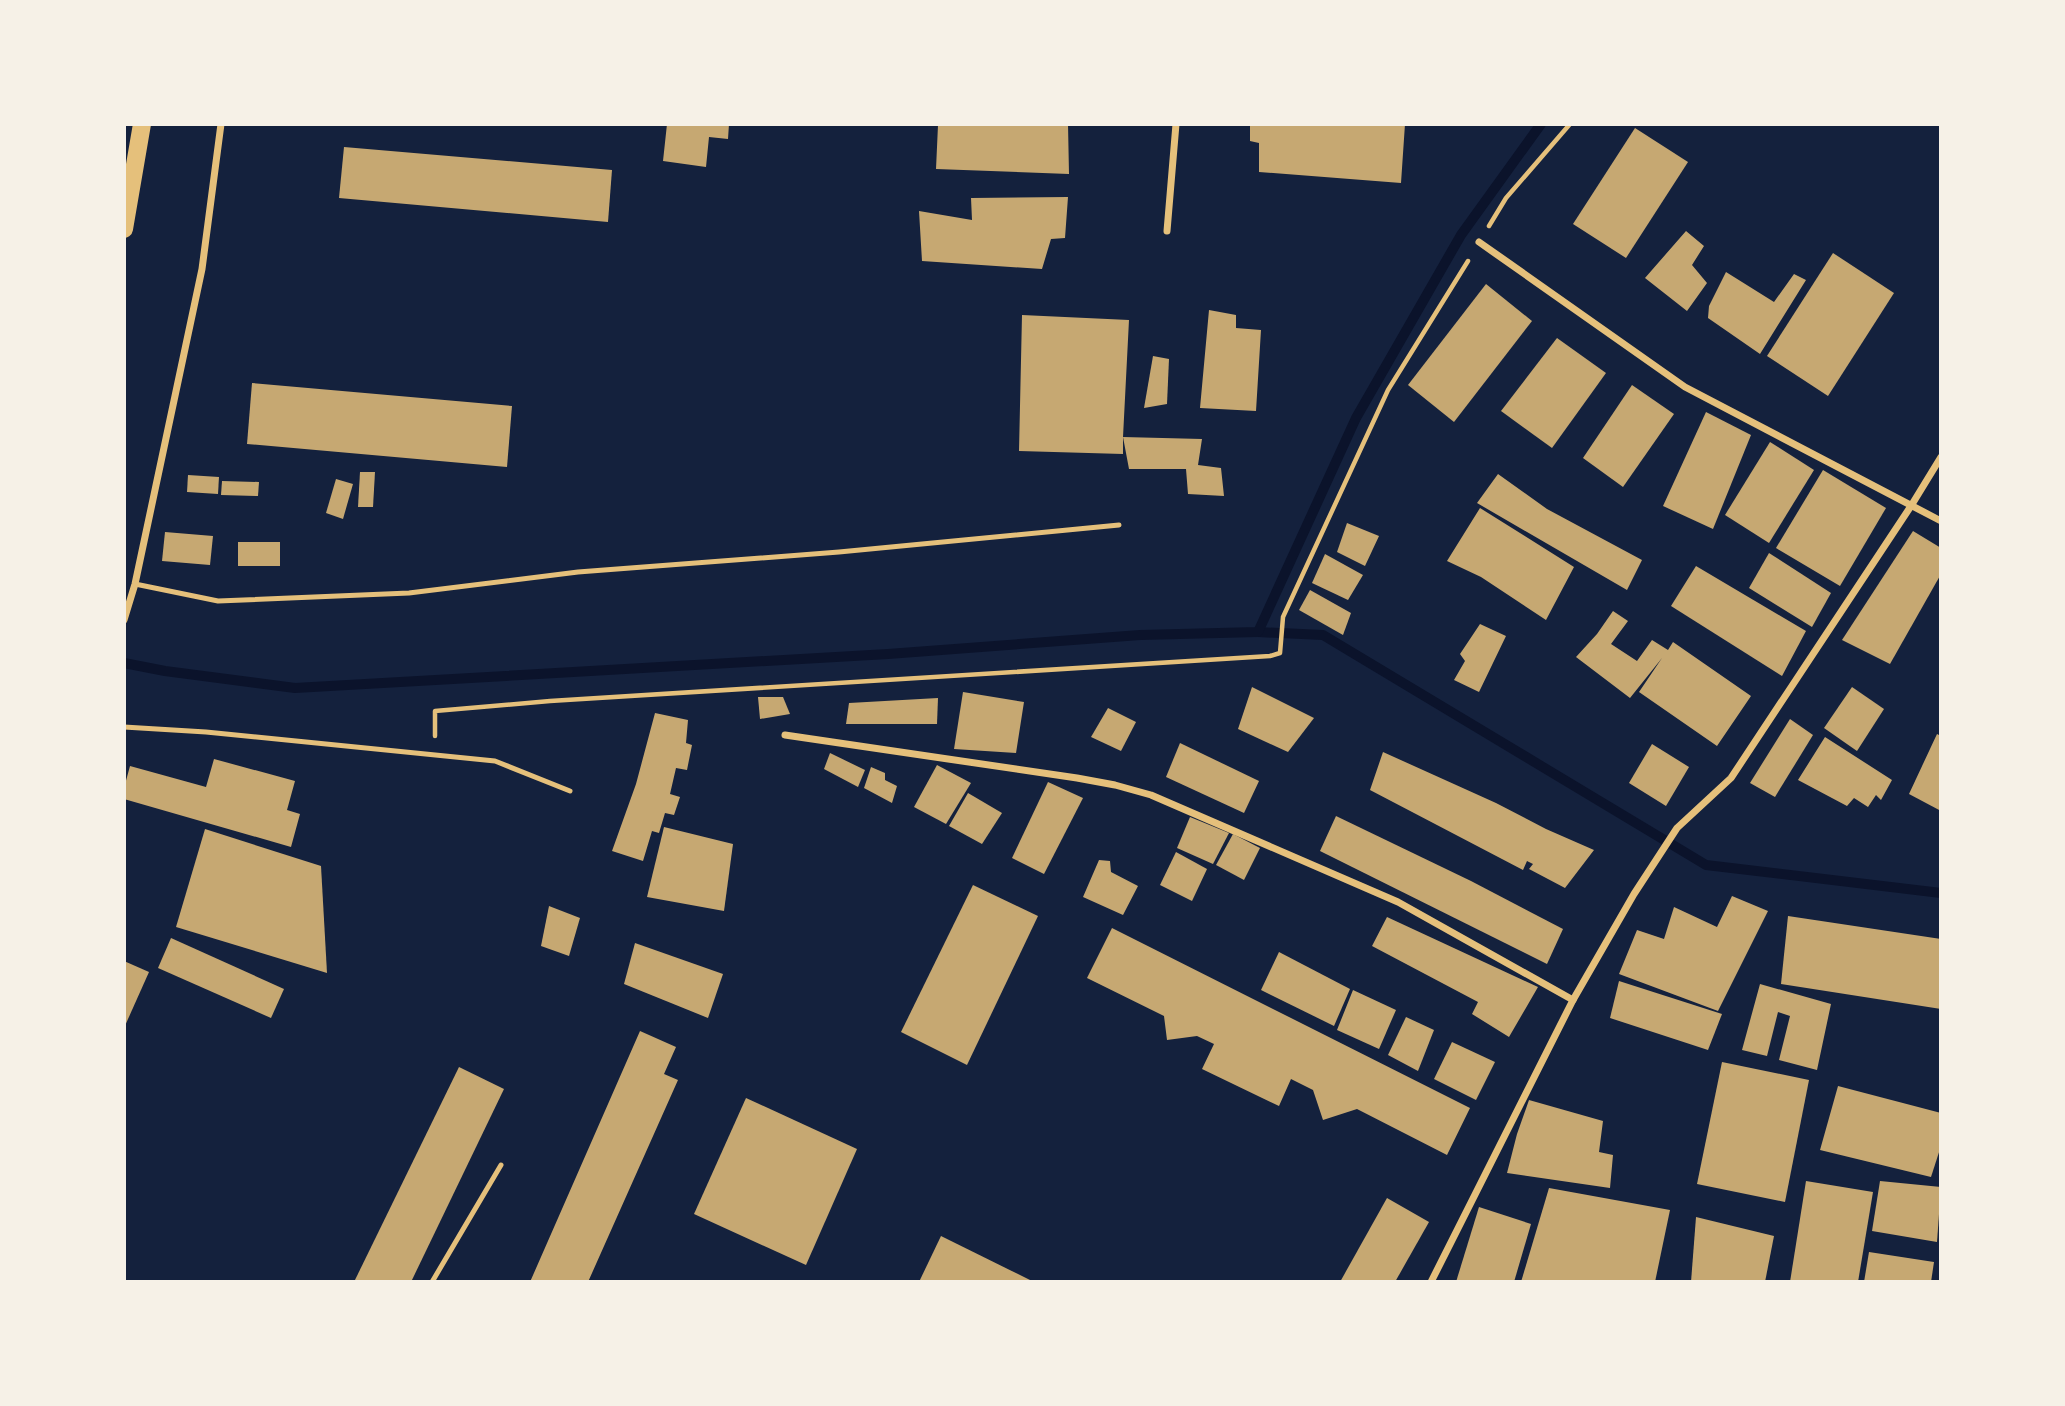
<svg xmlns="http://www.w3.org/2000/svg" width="2065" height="1406" viewBox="0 0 2065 1406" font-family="'DejaVu Sans',sans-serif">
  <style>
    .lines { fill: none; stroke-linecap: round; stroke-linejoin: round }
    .stream { stroke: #0b132b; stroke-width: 10 }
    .building { fill: #c6a872 }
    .path { stroke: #e5c07b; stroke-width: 4.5 }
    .service { stroke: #e5c07b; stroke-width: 5 }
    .minor { stroke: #e5c07b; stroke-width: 7 }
    .primary { stroke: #e5c07b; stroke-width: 18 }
  </style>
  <rect width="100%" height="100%" fill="#14213d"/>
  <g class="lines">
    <g class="stream">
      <path d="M1258,632L1323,635L1706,865L1941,893"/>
      <path d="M124,663L165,671L295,688L888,654L1140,635L1258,632L1356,418L1461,235L1541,124"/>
    </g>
  </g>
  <g class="building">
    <path d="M667,124H729L728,139L709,137L706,167L663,161Z"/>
    <path d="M1013,124H1068L1069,174L936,169L938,125L1013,126Z"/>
    <path d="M1250,124H1405L1401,183L1259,172V143L1250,141Z"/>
    <path d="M1635,128L1688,162L1626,258L1573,224Z"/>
    <path d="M344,147L612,170L608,222L339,198Z"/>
    <path d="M1068,197L1065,238L1051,239L1042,269L922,261L919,211L972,220L971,198Z"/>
    <path d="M1686,231L1704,246L1692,265L1707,283L1687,311L1645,278Z"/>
    <path d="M1833,253L1894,293L1828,396L1767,356Z"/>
    <path d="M1726,272L1774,302L1794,274L1806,280L1760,354L1708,318L1709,306Z"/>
    <path d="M1486,284L1532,321L1454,422L1408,385Z"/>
    <path d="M1209,310L1236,315V328L1261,330L1256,411L1200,408Z"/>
    <path d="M1022,315L1129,320L1123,437L1202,439L1198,465L1221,468L1224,496L1188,494L1186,469H1129L1123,437V454L1019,451Z"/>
    <path d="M1557,338L1606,373L1552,448L1501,411Z"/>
    <path d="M1153,356L1169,359L1167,404L1144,408Z"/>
    <path d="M252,383L512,406L507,467L247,444Z"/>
    <path d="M1632,385L1674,414L1623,487L1583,458Z"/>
    <path d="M1706,412L1751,435L1713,529L1663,506Z"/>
    <path d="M1770,442L1814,470L1769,543L1725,515Z"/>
    <path d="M1823,470L1886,508L1840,586L1776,548Z"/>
    <path d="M360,472H375L373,507H358Z"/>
    <path d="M1498,474L1547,509L1642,560L1627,590L1477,503Z"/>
    <path d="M188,475L219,477L218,494L187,492Z"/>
    <path d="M336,479L353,484L343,519L326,513Z"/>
    <path d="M222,481L259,482L258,496L221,495Z"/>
    <path d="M1480,508L1574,567L1546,620L1481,577L1447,561Z"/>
    <path d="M1347,523L1379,536L1365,566L1337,552Z"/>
    <path d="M1913,531L1941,548V574L1890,664L1842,640Z"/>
    <path d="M165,532L213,536L210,565L162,561Z"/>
    <rect x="238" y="542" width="42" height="24"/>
    <path d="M1769,553L1831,593L1812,627L1749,588Z"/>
    <path d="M1325,554L1363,575L1348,600L1312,583Z"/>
    <path d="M1696,566L1806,631L1782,676L1671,606Z"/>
    <path d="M1310,590L1351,613L1343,635L1299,610Z"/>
    <path d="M1613,611L1628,621L1611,644L1637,661L1652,640L1668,650L1673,642L1751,696L1717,746L1639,692L1662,658L1630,698L1576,657L1597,634Z"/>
    <path d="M1480,624L1506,636L1479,692L1454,680L1465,661L1460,654Z"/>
    <path d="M1252,687L1314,718L1288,752L1238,729Z"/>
    <path d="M1852,687L1884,709L1857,751L1824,728Z"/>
    <path d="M963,692L1024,702L1016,753L954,749Z"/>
    <path d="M758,697H783L790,714L760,719Z"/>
    <path d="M938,698L937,724H846L849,703Z"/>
    <path d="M1108,708L1136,722L1121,751L1091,737Z"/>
    <path d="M655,713L688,720L686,743L692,745L687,770L676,768L670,794L680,797L674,815L665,813L659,833L652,831L643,861L612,851L636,784Z"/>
    <path d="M1790,719L1813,735L1775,797L1750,783Z"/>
    <path d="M1937,734L1941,736V811L1909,794Z"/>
    <path d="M1825,737L1892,780L1881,800L1876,795L1868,807L1854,798L1847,806L1798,780Z"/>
    <path d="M1180,743L1259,781L1244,813L1166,777Z"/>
    <path d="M1652,744L1689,767L1666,806L1629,783Z"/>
    <path d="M1383,752L1496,803L1546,829L1594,850L1565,888L1529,869L1533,864L1527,861L1523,870L1370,790Z"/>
    <path d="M830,753L865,770L858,787L824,769Z"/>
    <path d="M214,759L295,781L287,810L300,814L291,847L124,799V788L130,766L206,787Z"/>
    <path d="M937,765L971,783L946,824L914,807Z"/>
    <path d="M871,767L885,773V780L897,786L892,803L864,788Z"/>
    <path d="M1048,782L1083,798L1044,874L1012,858Z"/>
    <path d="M968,793L1002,813L982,844L949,826Z"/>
    <path d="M1336,816L1471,881L1563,929L1547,964L1320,851Z"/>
    <path d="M1190,817L1229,833L1213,864L1177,848Z"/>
    <path d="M664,827L733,844L724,911L647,897Z"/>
    <path d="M205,829L321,866L327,973L176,927Z"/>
    <path d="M1233,834L1260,848L1244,880L1216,865Z"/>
    <path d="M1176,852L1207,869L1192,901L1160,885Z"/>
    <path d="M1099,860L1110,861L1111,872L1138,886L1123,915L1083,897Z"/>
    <path d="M973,885L1038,916L967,1065L901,1032Z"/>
    <path d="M1732,896L1768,911L1718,1011L1619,974L1637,930L1664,939L1674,907L1717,927Z"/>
    <path d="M549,906L580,918L569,956L541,946Z"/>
    <path d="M1788,916L1941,939V1009L1781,984Z"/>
    <path d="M1387,917L1538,987L1509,1037L1472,1014L1478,1002L1372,946Z"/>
    <path d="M1112,928L1470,1108L1447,1155L1357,1109L1323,1120L1313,1090L1291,1079L1279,1106L1202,1069L1214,1044L1197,1036L1167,1040L1164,1016L1087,978Z"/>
    <path d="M171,938L284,989L271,1018L158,968Z"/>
    <path d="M635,943L723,974L708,1018L624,984Z"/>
    <path d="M1279,952L1350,989L1334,1026L1261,990Z"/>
    <path d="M124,961L149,972L124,1028Z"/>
    <path d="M1619,981L1722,1014L1708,1050L1610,1018Z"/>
    <path d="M1760,984L1831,1004L1817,1070L1779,1060L1790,1016L1778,1012L1767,1056L1742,1050Z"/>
    <path d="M1353,990L1396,1010L1379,1049L1337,1030Z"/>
    <path d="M1406,1017L1434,1030L1418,1071L1388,1055Z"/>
    <path d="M640,1031L676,1047L664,1074L678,1080L588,1282H530Z"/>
    <path d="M1452,1042L1495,1062L1476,1100L1434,1079Z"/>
    <path d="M1722,1062L1809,1080L1785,1202L1697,1184Z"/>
    <path d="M459,1067L504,1089L411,1282H354Z"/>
    <path d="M1838,1086L1941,1113V1146L1931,1177L1820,1150Z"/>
    <path d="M746,1098L857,1149L806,1265L694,1214Z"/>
    <path d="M1529,1100L1603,1121L1599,1152L1613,1155L1610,1188L1507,1173L1517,1134Z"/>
    <path d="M1806,1181L1873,1192L1858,1282H1790Z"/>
    <path d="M1880,1181L1941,1187L1937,1242L1872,1231Z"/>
    <path d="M1549,1188L1670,1210L1655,1282H1521Z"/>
    <path d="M1387,1198L1429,1222L1395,1282H1340Z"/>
    <path d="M1479,1207L1531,1224L1514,1282H1456Z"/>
    <path d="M1696,1217L1774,1236L1765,1282H1691Z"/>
    <path d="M941,1236L1034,1282H919Z"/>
    <path d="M1869,1252L1934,1262L1931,1282H1864Z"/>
  </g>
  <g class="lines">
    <g class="path">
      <path d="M1489,226L1506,198L1570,124"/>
      <path d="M435,736V711L550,701L1270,656L1280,653L1283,617L1388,390L1468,261"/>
    </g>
    <g class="service">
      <path d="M135,584L218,601L409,593L578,572L839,552L1119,525"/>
      <path d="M124,727L206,732L495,761L570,791"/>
      <path d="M432,1282L501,1165"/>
    </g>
    <g class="minor">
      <path d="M1167,231L1176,124"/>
      <path d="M1479,242L1685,387L1941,521"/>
      <path d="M124,620L135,584L202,269L221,124"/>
      <path d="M785,735L1077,778L1115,785L1151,795L1398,902L1573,1000"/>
      <path d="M1431,1282L1573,1000L1634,894L1677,828L1731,778L1911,506L1941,457"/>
    </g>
    <path class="primary" d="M124,229L142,124"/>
  </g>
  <rect width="2065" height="1406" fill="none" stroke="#f6f1e7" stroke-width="252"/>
</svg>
